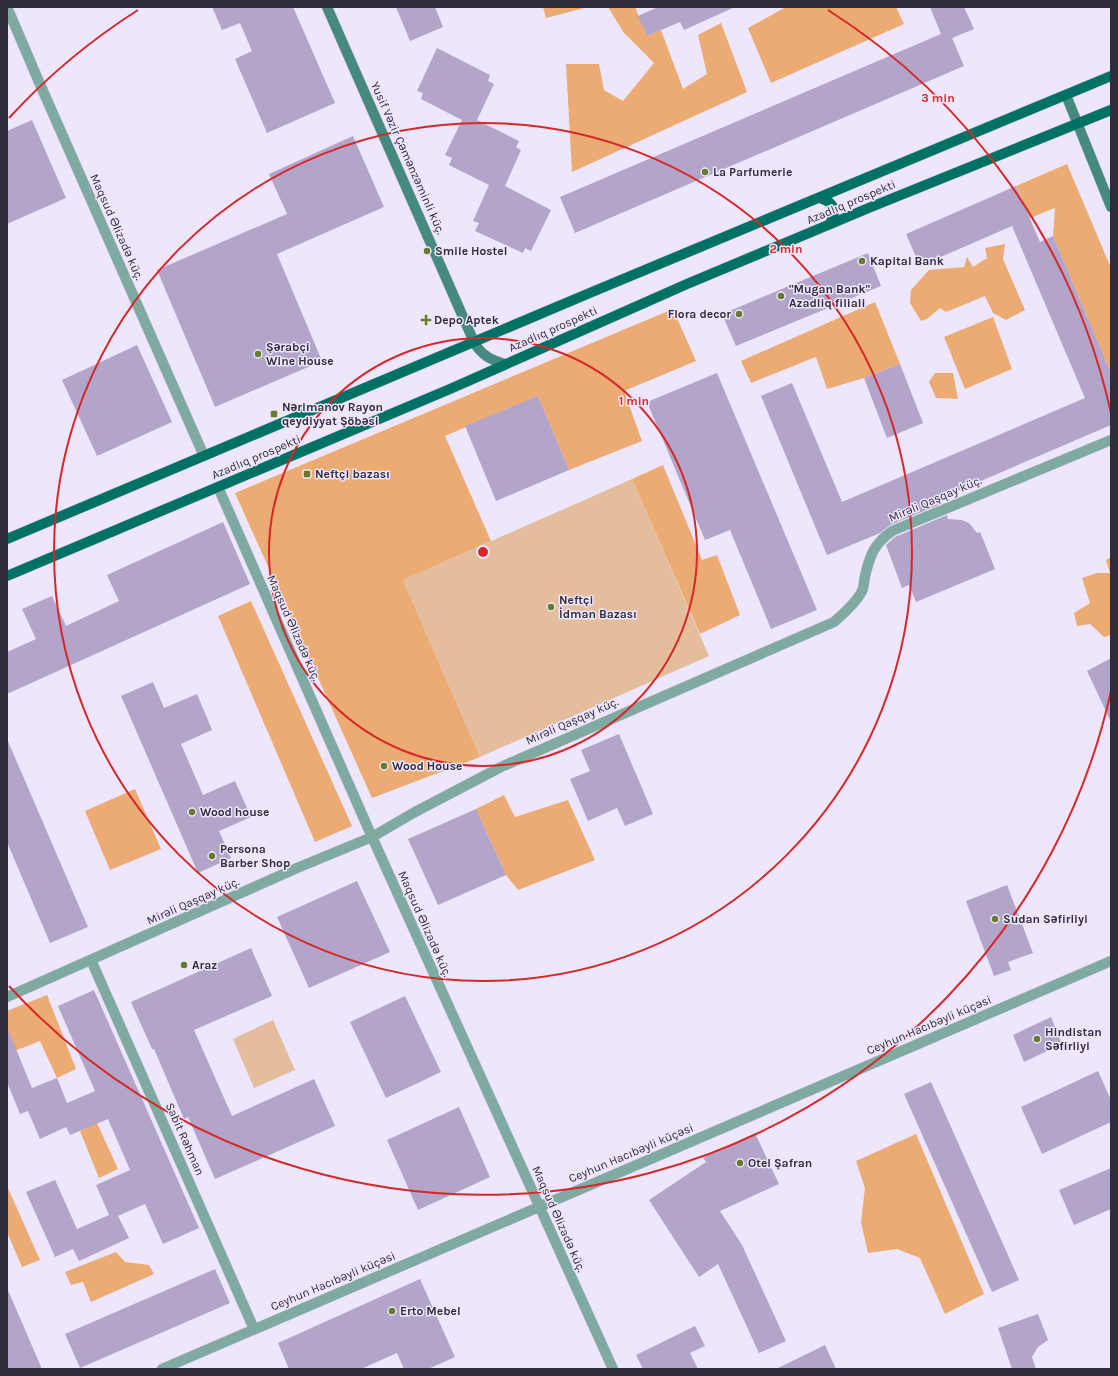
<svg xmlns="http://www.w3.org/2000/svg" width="1118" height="1376" viewBox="0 0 1118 1376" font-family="Karla,sans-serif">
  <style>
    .green { fill: #e4bd9c }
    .forest { fill: #ebab72 }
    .building { fill: #b2a5c9 }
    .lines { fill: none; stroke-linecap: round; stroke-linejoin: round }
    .minor-casing { stroke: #c8c1d6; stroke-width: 11 }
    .tertiary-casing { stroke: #c8c1d6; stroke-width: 11 }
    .secondary-casing { stroke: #c8c1d6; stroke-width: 11 }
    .primary-casing { stroke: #c8c1d6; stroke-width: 11 }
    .minor { stroke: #7faaa1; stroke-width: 10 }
    .tertiary { stroke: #7faaa1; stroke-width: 10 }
    .secondary { stroke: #46897e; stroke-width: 10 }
    .primary { stroke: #007265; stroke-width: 10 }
    .ring { fill: none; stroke: #d62828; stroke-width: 2 }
    .poi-dot { fill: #677b2b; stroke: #eee6fd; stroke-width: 1.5 }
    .labels { text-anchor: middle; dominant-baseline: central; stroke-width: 3; stroke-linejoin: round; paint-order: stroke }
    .street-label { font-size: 12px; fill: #312c3a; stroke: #eee6fd }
    .poi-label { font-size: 12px; font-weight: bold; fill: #312c3a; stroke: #eee6fd; text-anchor: start }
    .centre { fill: #d62828; stroke: #eee6fd; stroke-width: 2 }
    .ring-label { font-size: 12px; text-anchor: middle; font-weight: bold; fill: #d62828; stroke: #eee6fd; stroke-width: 3; stroke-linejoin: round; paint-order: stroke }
  </style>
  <rect width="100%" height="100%" fill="#eee6fd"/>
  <g class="green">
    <path d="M632,479L709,656L480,757L403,580Z"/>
    <path d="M273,1020L295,1070L254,1088L233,1039Z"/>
  </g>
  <g class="forest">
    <path d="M543,7H588L546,18Z"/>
    <path d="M608,7H635L647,36L661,30L683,89L707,74L698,35L721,23L747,92L572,172L566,64H599L604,90L623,101L654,63L624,33Z"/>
    <path d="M786,7H896L904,24L771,83L748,28Z"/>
    <path d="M1067,164L1111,268V373L1053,236L1055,208L1030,218L1016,186Z"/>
    <path d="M1005,244L1003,259L1025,310L1006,320L993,313L985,296L946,312L940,308L927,319L921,321L910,303L911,290L929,270L964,267L967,257L973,267L987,258L985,248Z"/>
    <path d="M875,302L900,364L864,378L827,389L816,357L751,383L741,361Z"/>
    <path d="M673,309L696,361L624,391L642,441L569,470L538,396L445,436L491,541L403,580L480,757L372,798L235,493Z"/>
    <path d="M993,317L1012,369L965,389L944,337Z"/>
    <path d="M935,373H953L958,399L936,398L929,382Z"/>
    <path d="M663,465L702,560L717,555L740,615L700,634L632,479Z"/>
    <path d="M1111,557V635L1104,637L1090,624L1077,626L1074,613L1090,603L1082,578L1097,573H1110L1106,560Z"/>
    <path d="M251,601L352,826L315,842L218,616Z"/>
    <path d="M135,789L161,849L110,870L85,811Z"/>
    <path d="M504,795L515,817L568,800L595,860L518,890L506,875L476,809Z"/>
    <path d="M47,995L76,1069L57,1078L40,1041L7,1054V1011Z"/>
    <path d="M97,1123L118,1169L99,1178L80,1131Z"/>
    <path d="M916,1134L984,1294L945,1314L920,1258L897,1249L868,1253L861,1222L865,1188L856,1161Z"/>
    <path d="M7,1186L40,1260L22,1267L7,1232Z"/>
    <path d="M116,1252L125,1262L149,1265L154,1274L91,1302L83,1282L71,1285L65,1272Z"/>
  </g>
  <g class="building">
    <path d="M212,7H293L335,103L267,133L235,59L252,51L240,23L222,30Z"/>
    <path d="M396,7H435L443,27L410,41Z"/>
    <path d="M658,7H735L684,30L680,22L647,36L638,16Z"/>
    <path d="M930,7H964L974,29L952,38L964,66L575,233L560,197L941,34Z"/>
    <path d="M437,48L490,75L488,81L494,84L477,120L519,141L516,147L521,150L505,186L551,210L531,251L525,248L523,253L475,231L479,223L473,221L489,185L449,165L452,158L445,155L462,120L421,99L423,93L417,91Z"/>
    <path d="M32,120L66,198L7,224V131Z"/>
    <path d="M353,136L384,207L277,254L322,361L215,407L157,270L287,214L269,174Z"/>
    <path d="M1016,186L1040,242L1053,236L1111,373V425L939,499L941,504L890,525L880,533L827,555L761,396L792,383L842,502L1085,398L1012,226L920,266L906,234Z"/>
    <path d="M868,253L881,286L736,346L722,314Z"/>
    <path d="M137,345L172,422L97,456L62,380Z"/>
    <path d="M900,364L923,423L887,438L864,378Z"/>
    <path d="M717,373L817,610L771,629L730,530L705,540L647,402Z"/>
    <path d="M538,396L569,470L496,501L465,426Z"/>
    <path d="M947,515L948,519L962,520L969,523L977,533L980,532L995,569L916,602L909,585L902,588L886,545L895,537Z"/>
    <path d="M223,522L250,584L7,694V652L36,639L22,609L52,596L66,626L119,601L107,575Z"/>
    <path d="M1111,658V722L1087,671Z"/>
    <path d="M153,682L164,708L197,694L212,730L181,744L203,795L235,781L251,817L219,831L231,858L198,873L121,696Z"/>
    <path d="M619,734L653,814L625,826L617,808L588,821L570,779L590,771L581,750Z"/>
    <path d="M7,739L88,927L50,943L7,842Z"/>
    <path d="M476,809L506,875L438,905L408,839Z"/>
    <path d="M357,881L390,952L309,988L277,917Z"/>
    <path d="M1007,885L1033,953L1008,962L1011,970L994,976L966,901Z"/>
    <path d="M251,948L272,996L194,1030L232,1116L314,1079L335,1126L215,1179L188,1117L184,1119L154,1049H152L131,1002Z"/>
    <path d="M94,990L199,1228L163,1244L145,1204L118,1216L129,1238L79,1261L73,1249L55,1257L26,1192L55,1180L77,1229L109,1215L96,1185L130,1170L108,1119L70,1135L66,1127L40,1139L28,1111L20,1114L7,1082V1027L32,1088L57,1078L67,1103L95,1091L58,1006Z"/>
    <path d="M405,996L441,1072L386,1098L350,1022Z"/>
    <path d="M1051,1017L1062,1044L1024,1062L1013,1035Z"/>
    <path d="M1098,1071L1111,1100V1122L1042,1154L1021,1107Z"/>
    <path d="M931,1082L1019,1280L992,1292L904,1094Z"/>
    <path d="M459,1107L490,1177L418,1210L387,1140Z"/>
    <path d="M755,1133L779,1184L720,1211L742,1245L786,1341L759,1353L718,1264L699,1277L649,1200L706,1162L703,1157Z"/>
    <path d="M1111,1168V1209L1074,1225L1059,1190Z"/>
    <path d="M215,1269L230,1303L80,1368L65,1334Z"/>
    <path d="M420,1279L455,1357L428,1369H404L397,1353L361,1369H289L278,1343Z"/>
    <path d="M7,1288L42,1369H7Z"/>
    <path d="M1038,1314L1048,1340L1038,1347L1032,1357L1036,1369H1012L998,1328Z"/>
    <path d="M695,1326L705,1346L690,1353L698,1369H643L636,1355Z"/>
    <path d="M825,1345L836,1369H776Z"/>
  </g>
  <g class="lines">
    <defs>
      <g id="minor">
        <path d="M7,7L39,82L204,456"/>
        <path d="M218,487L372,837L613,1369"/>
        <path d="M91,960L254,1329"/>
        <path d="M7,997L297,868L372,837L415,812L501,767L834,622C843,614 857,602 862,591C864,587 864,581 865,576C870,555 874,544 892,531L1111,440"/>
      </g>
      <path id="tertiary" d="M162,1369L1111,961"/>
      <g id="secondary">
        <path d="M327,7L474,342C481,355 491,360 505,364"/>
        <path d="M1066,95L1111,207"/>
      </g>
      <g id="primary">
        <path d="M820,198C835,203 837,210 830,224"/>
        <path d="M7,539L592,292L1111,76"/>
        <path d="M7,576L450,389L687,284L871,207L1111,110"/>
      </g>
    </defs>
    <use href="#minor" class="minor-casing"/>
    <use href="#tertiary" class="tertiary-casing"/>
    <use href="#secondary" class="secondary-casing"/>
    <use href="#primary" class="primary-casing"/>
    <use href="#minor" class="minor"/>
    <use href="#tertiary" class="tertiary"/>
    <use href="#secondary" class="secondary"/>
    <use href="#primary" class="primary"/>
  </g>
  <g class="ring">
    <circle cx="483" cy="552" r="214"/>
    <circle cx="483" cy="552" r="429"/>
    <path d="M1111 691A643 643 0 0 1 9 986M9 118A643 643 0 0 1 138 10M828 10A643 643 0 0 1 1111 413"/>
  </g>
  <g class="poi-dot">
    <circle cx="705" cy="172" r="4"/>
    <circle cx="427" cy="251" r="4"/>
    <circle cx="862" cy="261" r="4"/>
    <circle cx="781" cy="296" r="4"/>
    <circle cx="739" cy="314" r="4"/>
    <path d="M424 314h4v4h4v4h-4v4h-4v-4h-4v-4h4z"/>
    <circle cx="258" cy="354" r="4"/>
    <rect x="270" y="410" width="8" height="8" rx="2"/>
    <rect x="303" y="470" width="8" height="8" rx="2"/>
    <circle cx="551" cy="607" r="4"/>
    <circle cx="384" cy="766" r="4"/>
    <circle cx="192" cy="812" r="4"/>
    <circle cx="212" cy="856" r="4"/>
    <circle cx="995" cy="919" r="4"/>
    <circle cx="184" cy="965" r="4"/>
    <circle cx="1037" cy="1039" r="4"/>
    <circle cx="740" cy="1163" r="4"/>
    <circle cx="392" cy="1311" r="4"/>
  </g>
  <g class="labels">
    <g class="street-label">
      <text transform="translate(408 158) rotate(66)">Yusif Vəzir Çəmənzəminli küç.</text>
      <text transform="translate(851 202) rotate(-23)">Azadlıq prospekti</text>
      <text transform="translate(117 227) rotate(66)">Maqsud Əlizadə küç.</text>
      <text transform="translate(553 329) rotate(-24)">Azadlıq prospekti</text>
      <text transform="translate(256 457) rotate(-23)">Azadlıq prospekti</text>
      <text transform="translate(935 499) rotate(-23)">Mirəli Qaşqay küç.</text>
      <text transform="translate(294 628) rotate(66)">Maqsud Əlizadə küç.</text>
      <text transform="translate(572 721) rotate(-24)">Mirəli Qaşqay küç.</text>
      <text transform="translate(193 901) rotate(-24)">Mirəli Qaşqay küç.</text>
      <text transform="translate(425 924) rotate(66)">Maqsud Əlizadə küç.</text>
      <text transform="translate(929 1025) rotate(-23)">Ceyhun Hacıbəyli küçəsi</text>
      <text transform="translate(185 1139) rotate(66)">Sabit Rəhman</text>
      <text transform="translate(631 1153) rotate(-23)">Ceyhun Hacıbəyli küçəsi</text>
      <text transform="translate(559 1219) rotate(66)">Maqsud Əlizadə küç.</text>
      <text transform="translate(333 1281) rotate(-23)">Ceyhun Hacıbəyli küçəsi</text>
    </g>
    <g class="poi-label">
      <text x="713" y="172">La Parfumerie</text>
      <text x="435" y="251">Smile Hostel</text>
      <text x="870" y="261">Kapital Bank</text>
      <text x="789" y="289">"Mugan Bank"<tspan x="789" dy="14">Azadliq filiali</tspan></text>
      <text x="731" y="314" text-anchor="end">Flora decor</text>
      <text x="434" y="320">Depo Aptek</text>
      <text x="266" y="347">Şərabçi<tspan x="266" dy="14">Wine House</tspan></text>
      <text x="282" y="407">Nərimanov Rayon<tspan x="282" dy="14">qeydiyyat Şöbəsi</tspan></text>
      <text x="315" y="474">Neftçi bazası</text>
      <text x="559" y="600">Neftçi<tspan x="559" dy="14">İdman Bazası</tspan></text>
      <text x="392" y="766">Wood House</text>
      <text x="200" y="812">Wood house</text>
      <text x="220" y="849">Persona<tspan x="220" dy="14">Barber Shop</tspan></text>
      <text x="1003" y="919">Sudan Səfirliyi</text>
      <text x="192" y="965">Araz</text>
      <text x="1045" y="1032">Hindistan<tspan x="1045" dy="14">Səfirliyi</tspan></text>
      <text x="748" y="1163">Otel Şafran</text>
      <text x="400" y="1311">Erto Mebel</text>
    </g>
  </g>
  <circle cx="483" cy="552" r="6" class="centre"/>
  <g class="ring-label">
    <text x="938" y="102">3 min</text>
    <text x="786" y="253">2 min</text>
    <text x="634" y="405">1 min</text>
  </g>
  <rect width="1118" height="1376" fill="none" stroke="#312c3a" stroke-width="16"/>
</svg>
